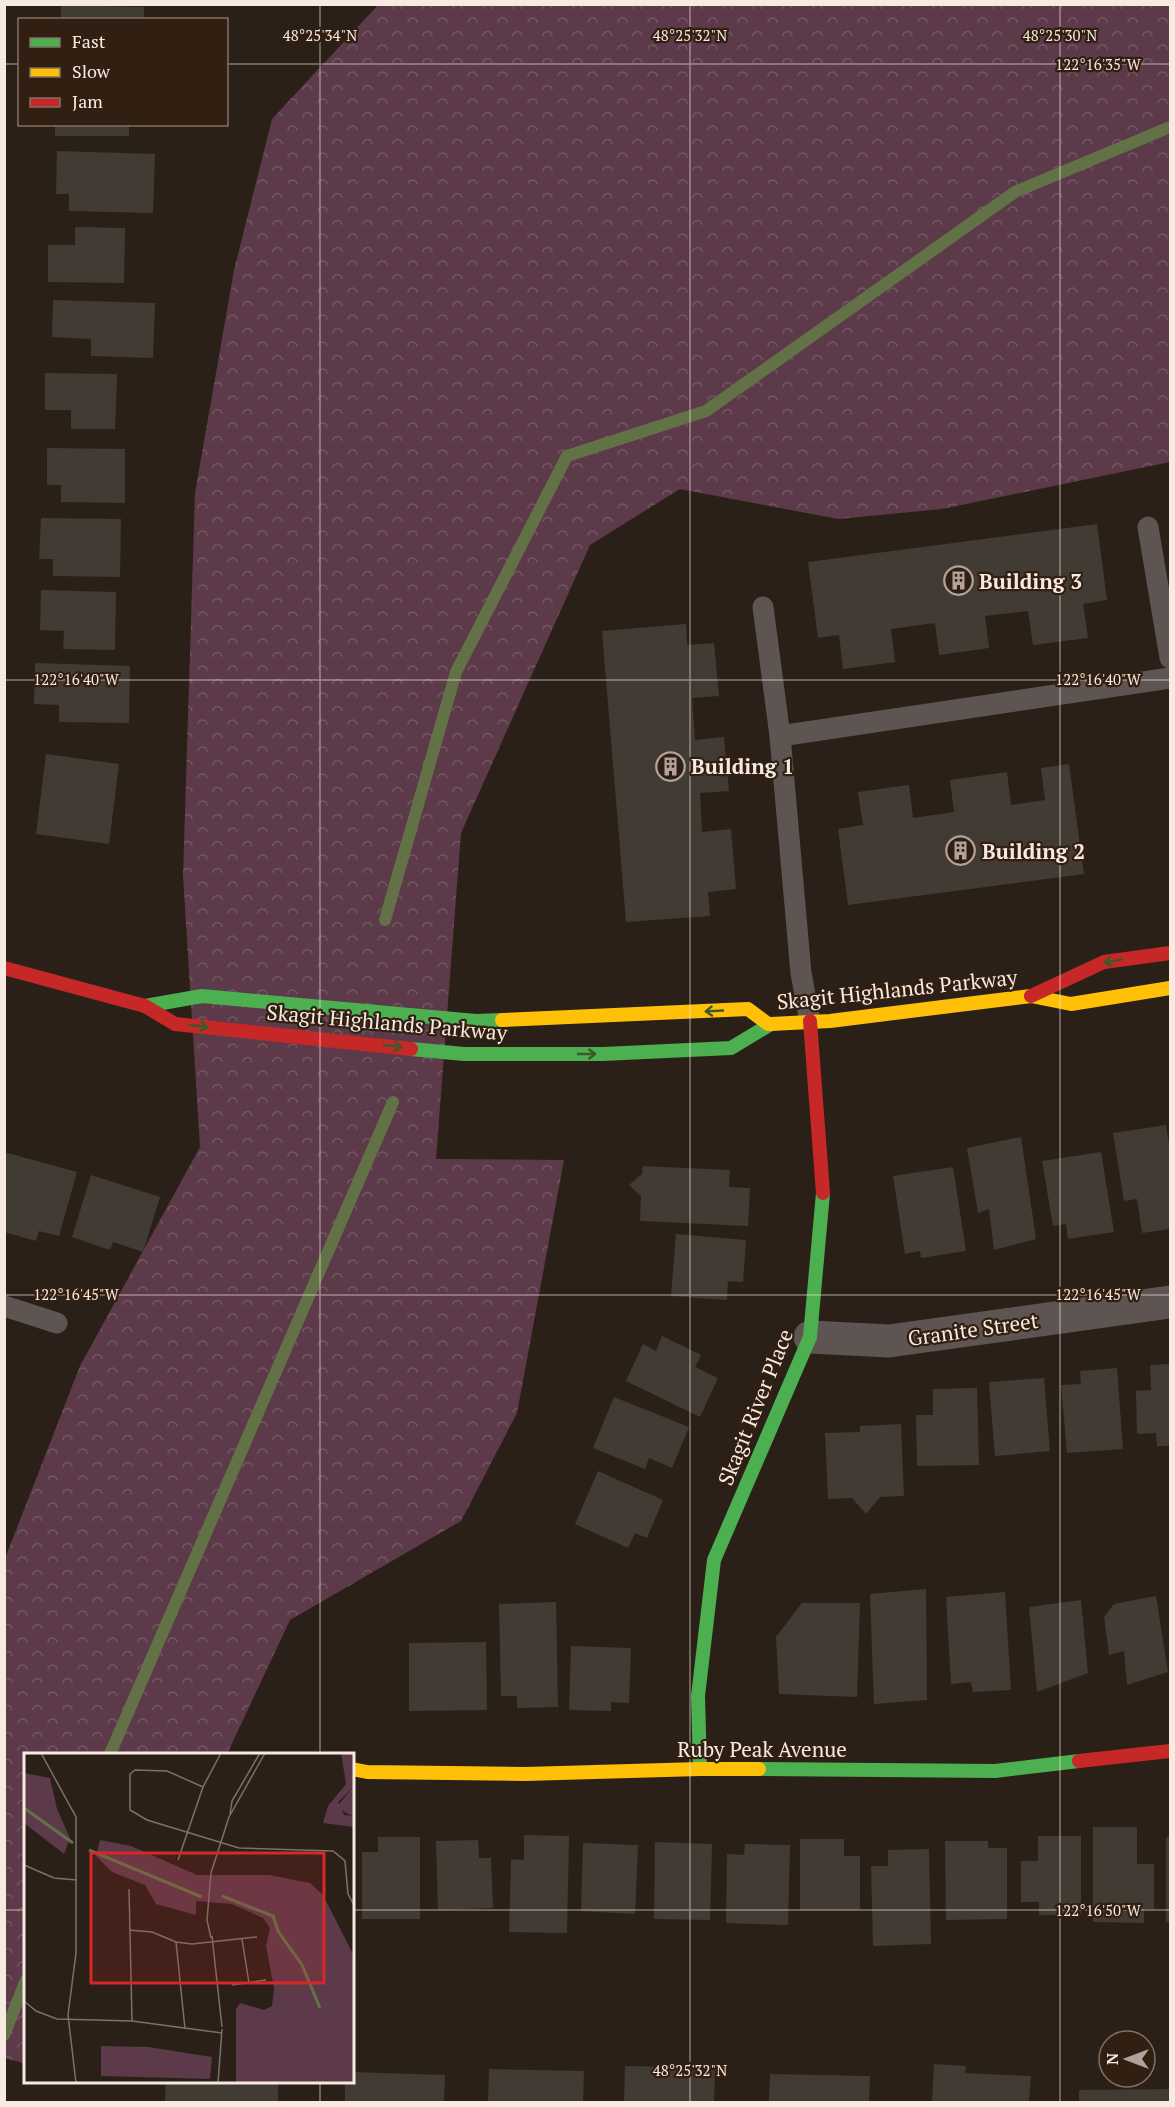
<svg xmlns="http://www.w3.org/2000/svg" width="1175" height="2107" viewBox="0 0 1175 2107" font-family="'PT Serif',serif">
  <style>
    .forest { fill: url(#forest-crowns) }
    .lines { fill: none; stroke-linecap: round; stroke-linejoin: round }
    .stream { stroke: #627246; stroke-width: 12 }
    .building { fill: #423b33 }
    .lane { stroke: #5e5552; stroke-width: 21 }
    .street { stroke: #5e5552; stroke-width: 33 }
    .fast { stroke: #4caf50; stroke-width: 14 }
    .slow { stroke: #ffc107; stroke-width: 14 }
    .jam { stroke: #c62828; stroke-width: 14 }
    .oneway { stroke: #3c592a }
    .ticks { fill: none; stroke: #f7eae1; stroke-width: 1.5; stroke-opacity: 0.45 }
    .labels { text-anchor: middle; dominant-baseline: central; stroke-width: 4.5; stroke-linejoin: round; paint-order: stroke }
    .poi-label { font-size: 21px; font-weight: bold; fill: #f7eae1; stroke: #311f11; text-anchor: start }
    .street-label { font-size: 21px; fill: #f7eae1; stroke: #311f11 }
    .inset-river { fill: none; stroke: #627246; stroke-width: 3 }
    .inset-road { fill: none; stroke: #7c7168; stroke-width: 1.5 }
    .view { fill: #d62828; fill-opacity: 0.15; stroke: #d62828; stroke-width: 3 }
    .inset-edge { fill: none; stroke: #f7eae1; stroke-width: 3 }
    .ticks-label { font-size: 15px; text-anchor: middle; fill: #f7eae1; stroke: #311f11; stroke-width: 4.5; stroke-linejoin: round; paint-order: stroke }
  </style>
  <defs>
    <pattern id="forest-crowns" width="20" height="18" patternUnits="userSpaceOnUse" patternTransform="scale(1.5)"><rect width="20" height="18" fill="#5c3a49"/><path d="M2 6a3 3 0 1 1 6 0M12 15a3 3 0 1 1 6 0" fill="none" stroke="#745763"/></pattern>
  </defs>
  <rect width="100%" height="100%" fill="#2a2018"/>
  <path class="forest" d="M378,5H1170V462L942,509L838,519L680,489L590,545L461,833L436,1159L564,1160L517,1413L461,1521L290,1620L227,1754H26L24,2063L4,2058V1561L80,1366L200,1147L183,876L195,493L234,270L272,119Z"/>
  <g class="lines">
    <g class="stream">
      <path d="M385,920L456,672L567,456L706,411L1015,192L1170,127"/>
      <path d="M110,1754L393,1102"/>
      <path d="M4,2035L26,1980"/>
    </g>
  </g>
  <g class="building">
    <path d="M61,5L144,7V20H61Z"/>
    <rect x="55" y="124" width="74" height="12"/>
    <path d="M57,151L155,154L153,213L69,211V194H56Z"/>
    <path d="M75,227L125,228L124,283L48,282V245H75Z"/>
    <path d="M53,300L155,303L153,358L91,356V339L52,337Z"/>
    <path d="M45,373L117,374L115,429H71V410H45Z"/>
    <path d="M47,448L125,449V503L61,502V485H47Z"/>
    <path d="M41,518L121,519L120,577L53,576V559H39Z"/>
    <path d="M1097,524L1107,600L1083,604L1088,638L1033,645L1028,611L985,616L989,648L939,655L935,623L891,629L895,662L843,669L839,635L818,638L808,562Z"/>
    <path d="M41,590L116,592L115,650L63,649L64,631L40,630Z"/>
    <path d="M686,624L687,645L714,643L719,696L692,698L695,740L724,737L729,791L700,793L702,832L731,829L736,889L708,892L710,916L626,922L602,631Z"/>
    <path d="M35,663L130,666L129,723L59,722V705L34,704Z"/>
    <path d="M46,754L119,764L109,844L36,834Z"/>
    <path d="M1069,764L1084,874L848,905L838,829L863,825L858,792L909,785L913,818L954,812L950,780L1007,772L1011,805L1045,800L1041,768Z"/>
    <path d="M1166,1125L1170,1151V1229L1142,1233L1137,1199L1124,1201L1113,1133Z"/>
    <path d="M1021,1137L1036,1239L994,1250L989,1209L978,1213L967,1148Z"/>
    <path d="M4,1152L77,1172L59,1236L39,1231L36,1241L4,1232Z"/>
    <path d="M1101,1152L1114,1232L1068,1239L1066,1224L1053,1226L1042,1161Z"/>
    <path d="M643,1166L730,1170L729,1187L750,1188L748,1226L640,1221L641,1196L629,1185L642,1174Z"/>
    <path d="M953,1167L966,1251L921,1258L920,1251L905,1254L893,1176Z"/>
    <path d="M91,1175L160,1197L143,1252L113,1242L110,1250L72,1237Z"/>
    <path d="M676,1234L746,1240L743,1282L728,1281L727,1300L671,1296Z"/>
    <path d="M662,1336L701,1355L695,1367L718,1378L700,1417L626,1381L643,1344L656,1351Z"/>
    <path d="M1170,1364V1446H1157L1156,1433L1137,1434L1136,1391L1151,1390L1150,1365Z"/>
    <path d="M1117,1368L1123,1449L1067,1453L1061,1385L1081,1384L1080,1371Z"/>
    <path d="M1044,1378L1050,1451L995,1456L989,1382Z"/>
    <path d="M977,1388L979,1465L917,1466L916,1415H933V1389Z"/>
    <path d="M614,1397L689,1427L672,1468L649,1458L645,1469L593,1448Z"/>
    <path d="M901,1424L904,1496L880,1497L866,1514L852,1498L828,1499L825,1433L860,1432V1426Z"/>
    <path d="M598,1471L663,1500L647,1538L635,1533L628,1548L575,1524Z"/>
    <path d="M926,1589L927,1700L874,1704L870,1594Z"/>
    <path d="M1005,1592L1011,1690L973,1692L971,1682L951,1684L946,1597Z"/>
    <path d="M1156,1596L1168,1672L1127,1685L1124,1651L1109,1655L1104,1617L1114,1604Z"/>
    <path d="M1081,1600L1088,1673L1037,1692L1029,1607Z"/>
    <path d="M556,1602L558,1707L517,1708V1696H501L499,1604Z"/>
    <path d="M802,1603H860L857,1697L779,1694L776,1637Z"/>
    <path d="M486,1642L487,1710L409,1711V1643Z"/>
    <path d="M571,1646L631,1648L629,1703L611,1702V1711L569,1710Z"/>
    <path d="M1093,1827H1137V1864H1154V1909H1144V1923L1093,1922Z"/>
    <path d="M524,1835L569,1836L567,1933L509,1932L511,1859L524,1860Z"/>
    <path d="M1038,1836H1081V1915H1039V1902H1021V1861H1038Z"/>
    <path d="M378,1837H420V1919H362V1852H378Z"/>
    <rect x="1166" y="1837" width="4" height="85"/>
    <path d="M800,1839H844V1856H860V1910H800Z"/>
    <path d="M478,1840L479,1858H491L493,1908L438,1910L436,1841Z"/>
    <path d="M945,1841H988V1848H1007V1919L946,1920Z"/>
    <path d="M655,1842L712,1844L710,1920L654,1919Z"/>
    <path d="M583,1843L638,1845L635,1914L581,1911Z"/>
    <path d="M745,1844L790,1845L788,1925L726,1923L727,1854L744,1855Z"/>
    <path d="M929,1849L931,1944L873,1946L871,1866H888V1850Z"/>
    <path d="M934,2064L966,2066L965,2073L1031,2076L1029,2102H932Z"/>
    <path d="M625,2066L715,2068L714,2102H624Z"/>
    <path d="M489,2069L584,2071L583,2102H488Z"/>
    <path d="M352,2072L445,2075L444,2102H345V2082H352Z"/>
    <path d="M770,2074L870,2076L869,2102H769Z"/>
    <path d="M166,2082L278,2083V2102H165Z"/>
    <path d="M1170,2089V2102H1079V2090Z"/>
  </g>
  <g class="lines">
    <g class="lane">
      <path d="M1148,527L1170,658"/>
      <path d="M763,607L780,736L801,973L810,1021"/>
      <path d="M780,736L1170,678"/>
      <path d="M4,1306L57,1323"/>
    </g>
    <path class="street" d="M810,1337L889,1341L1170,1302"/>
    <g class="fast">
      <path d="M145,1006L202,996L476,1021L502,1020"/>
      <path d="M411,1049L464,1054H603L731,1048L771,1024"/>
      <path d="M700,1769L698,1696L714,1560L810,1337L823,1193"/>
      <path d="M759,1769L995,1771L1079,1761"/>
    </g>
    <g class="slow">
      <path d="M502,1020L748,1009L768,1024"/>
      <path d="M771,1024L830,1021L1031,996L1071,1004L1170,988"/>
      <path d="M352,1769L367,1772L525,1774L700,1769H759"/>
    </g>
    <g class="jam">
      <path d="M4,968L145,1006L175,1024L411,1049"/>
      <path d="M1031,996L1104,962L1170,953"/>
      <path d="M810,1021L823,1193"/>
      <path d="M1079,1761L1170,1751"/>
    </g>
  </g>
  <defs><path id="oneway-shaft" d="M-6 0H5M1.5-3L5.5 0L1.5 3" fill="none" stroke-width="1.6" stroke-linecap="round" stroke-linejoin="round" transform="scale(1.5)"/></defs>
  <g class="oneway">
    <use href="#oneway-shaft" transform="translate(1113 961) rotate(170)"/>
    <use href="#oneway-shaft" transform="translate(714 1011) rotate(177)"/>
    <use href="#oneway-shaft" transform="translate(199 1026) rotate(6)"/>
    <use href="#oneway-shaft" transform="translate(393 1046) rotate(6)"/>
    <use href="#oneway-shaft" transform="translate(587 1054)"/>
  </g>
  <path class="ticks" d="M320,4V1754M690,4V2102M1060,4V2102M4,64H20M226,64H1170M4,680H1170M4,1295H1170M4,1910H26M352,1910H1170M320,2082V2102"/>
  <defs>
    <symbol id="building-ring" viewBox="-11 -11 22 22"><circle r="9.5" fill="#311f11" stroke="#afa39b" stroke-width="1.5"/><path d="M-4-6H4V6H1V3H-1V6H-4ZM-2.5-4.3h1.7v1.8h-1.7ZM.8-4.3h1.7v1.8H.8ZM-2.5-1h1.7V.8h-1.7ZM.8-1h1.7V.8H.8Z" fill="#afa39b"/></symbol>
  </defs>
  <g fill-rule="evenodd">
    <use href="#building-ring" x="942" y="564" width="33" height="33"/>
    <use href="#building-ring" x="654" y="750" width="33" height="33"/>
    <use href="#building-ring" x="944" y="834" width="33" height="33"/>
  </g>
  <g class="labels">
    <g class="poi-label">
      <text x="979" y="581">Building 3</text>
      <text x="691" y="766">Building 1</text>
      <text x="982" y="851">Building 2</text>
    </g>
    <g class="street-label">
      <text transform="translate(897 989) rotate(-6)">Skagit Highlands Parkway</text>
      <text transform="translate(387 1022) rotate(5)">Skagit Highlands Parkway</text>
      <text transform="translate(973 1329) rotate(-8)">Granite Street</text>
      <text transform="translate(755 1407) rotate(-68)">Skagit River Place</text>
      <text x="762" y="1749">Ruby Peak Avenue</text>
    </g>
  </g>
  <g transform="translate(24 1753)">
    <rect width="330" height="330" fill="#2a2018"/>
    <path d="M317,0H322L328,28V35L314,49L320,62L330,63V74L299,70L304,53L322,31ZM0,20L26,25L33,56L46,85L40,101L0,70ZM76,87L107,93L173,122H245L286,130L299,142L330,203V330H212V256L216,250L240,257L248,253L250,235L242,193L246,175L239,165L208,151L172,148V162L132,151L121,132L88,119L72,103ZM77,293L124,294L188,304L186,326L77,323Z" fill="#5c3a49"/>
    <path d="M322,0H330L329,63L312,55L328,35Z" fill="#5c3a49"/>
    <path class="inset-river" d="M0,55L49,90M65,97L178,144M198,143L249,163L254,178L278,212L296,255"/>
    <path class="inset-road" d="M17,0L52,64V200L44,262L52,330M179,34L143,18L111,17L106,21V57L123,67L215,95L309,98L321,108L324,141L330,152M206,61L208,48L236,0M154,107L179,34L197,0M0,112L30,125L53,127M105,136L108,268M105,177L128,179L152,189L168,191L233,184M188,183L198,274M187,185L183,167L187,120L205,64L241,0M218,186L225,230M152,189L161,276M208,232L242,227M0,248L12,258L33,266L108,268L198,280M194,330L198,276"/>
    <path class="view" d="M67,100H300V230H67Z"/>
    <rect width="330" height="330" class="inset-edge"/>
  </g>
  <g class="ticks-label">
    <text x="320" y="41">48°25'34"N</text>
    <text x="690" y="41">48°25'32"N</text>
    <text x="1060" y="41">48°25'30"N</text>
    <text x="1098" y="70">122°16'35"W</text>
    <text x="1098" y="685">122°16'40"W</text>
    <text x="76" y="685">122°16'40"W</text>
    <text x="76" y="1300">122°16'45"W</text>
    <text x="1098" y="1300">122°16'45"W</text>
    <text x="1098" y="1916">122°16'50"W</text>
    <text x="690" y="2076">48°25'32"N</text>
  </g>
  <rect width="1175" height="2107" fill="none" stroke="#f7eae1" stroke-width="12"/>
  <rect x="18" y="18" width="210" height="108" fill="#311f11" stroke="#807064" stroke-width="1.5"/>
  <rect x="30" y="38" width="30" height="9" fill="#4caf50" stroke="#807064" stroke-width="1.5"/>
  <text x="72" y="48" font-size="18" fill="#f7eae1">Fast</text>
  <rect x="30" y="68" width="30" height="9" fill="#ffc107" stroke="#807064" stroke-width="1.5"/>
  <text x="72" y="78" font-size="18" fill="#f7eae1">Slow</text>
  <rect x="30" y="98" width="30" height="9" fill="#c62828" stroke="#807064" stroke-width="1.5"/>
  <text x="72" y="108" font-size="18" fill="#f7eae1">Jam</text>
  <g transform="translate(1127 2059) rotate(270)"><circle r="28" fill="#311f11" stroke="#807064" stroke-width="1.5"/>
  <path d="M0-4.5L10 22L0 15L-10 22Z" fill="#afa39b"/>
  <text y="-9" font-size="16" font-weight="bold" text-anchor="middle" fill="#f7eae1">N</text>
  </g>
</svg>
